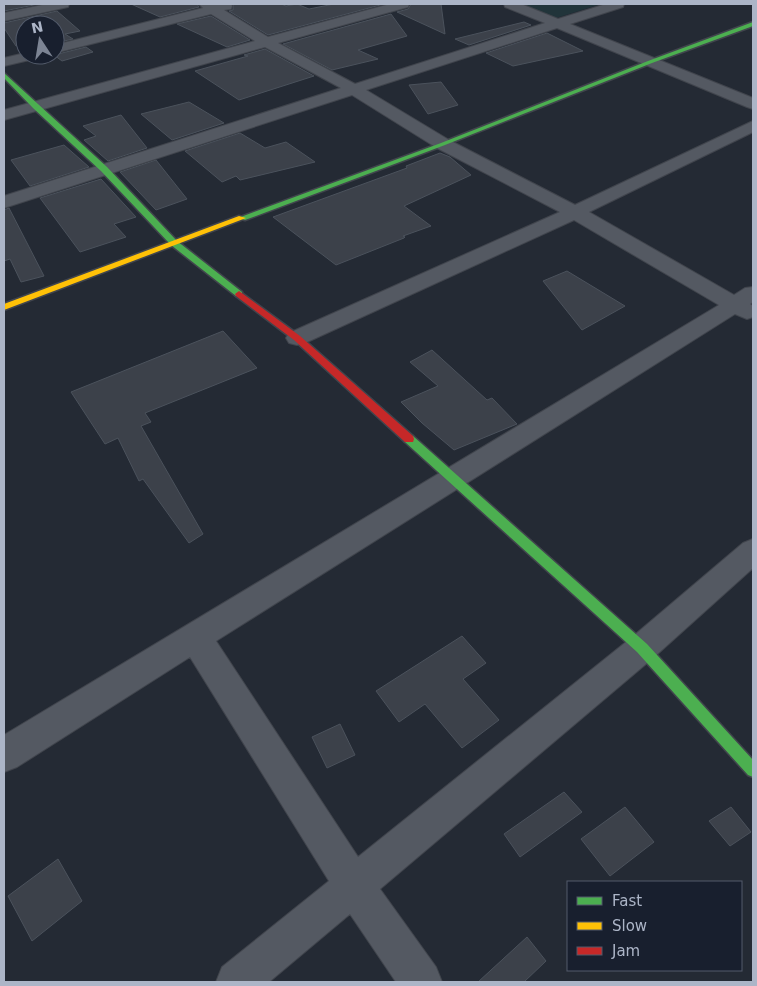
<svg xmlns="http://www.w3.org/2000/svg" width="757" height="986" viewBox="0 0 757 986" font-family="'DejaVu Sans',sans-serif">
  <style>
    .green { fill: #21343a }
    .building { fill: #3c414a; stroke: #4b525c }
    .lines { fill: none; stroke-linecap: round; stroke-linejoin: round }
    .street-casing { stroke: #41454d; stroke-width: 2 }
    .fast-casing { stroke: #41454d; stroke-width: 3 }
    .slow-casing { stroke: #41454d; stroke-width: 3 }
    .jam-casing { stroke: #41454d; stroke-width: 3 }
    .street { fill: #545962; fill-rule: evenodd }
    .fast { fill: #4caf50; fill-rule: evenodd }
    .slow { fill: #ffc107; fill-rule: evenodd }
    .jam { fill: #c62828; fill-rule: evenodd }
  </style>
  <rect width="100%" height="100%" fill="#242a34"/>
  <path class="green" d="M519,4H601L556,18Z"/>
  <g class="building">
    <path d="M4,4H39L4,11Z"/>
    <path d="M131,4H197L199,7L160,17Z"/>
    <path d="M233,4H281L286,6L297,4L309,9L334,4H384L268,35L229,11L233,10Z"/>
    <path d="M411,4H441L445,34L397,12L408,9Z"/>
    <path d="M57,11L80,31L65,34L73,39L55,43V25H25V44L16,46L4,28V23Z"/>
    <path d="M391,14L407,36L358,50L378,59L332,70L283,44Z"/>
    <path d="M211,16L250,40L227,47L177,24Z"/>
    <path d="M524,22L531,25L469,45L455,39Z"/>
    <path d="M547,33L583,51L513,66L486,53Z"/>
    <path d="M86,47L93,52L62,61L54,55Z"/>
    <path d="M265,49L314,76L239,100L195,71L248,56L244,55Z"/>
    <path d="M441,82L458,105L428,114L409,85Z"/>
    <path d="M189,102L224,123L172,140L141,114Z"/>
    <path d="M121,115L147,148L108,161L84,140L96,136L83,126Z"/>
    <path d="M240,133L265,148L286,142L315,162L240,180L236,176L222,182L185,151Z"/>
    <path d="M64,145L89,167L30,186L11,160Z"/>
    <path d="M440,153L450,157L471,175L404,206L431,226L403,236L405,237L404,238L336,265L273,217L407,168L406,166Z"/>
    <path d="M156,160L187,199L156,210L120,172Z"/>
    <path d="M101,179L136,217L114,224L126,237L80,252L40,198Z"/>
    <path d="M9,208L44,276L21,282L10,259L4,261V210Z"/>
    <path d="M567,271L625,306L582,330L543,281Z"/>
    <path d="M223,331L257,368L145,413L151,422L141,426L203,534L189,543L143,479L139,481L118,438L105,444L71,392Z"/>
    <path d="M432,350L487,400L492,398L517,424L454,450L422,423L401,402L438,386L410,362Z"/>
    <path d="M462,636L486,663L463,679L499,720L462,748L425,704L399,722L376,691Z"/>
    <path d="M340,724L355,755L327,768L312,737Z"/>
    <path d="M564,792L582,812L520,857L504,834Z"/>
    <path d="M625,807L654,842L610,876L581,839Z"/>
    <path d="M731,807L751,832L730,846L709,821Z"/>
    <path d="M58,859L82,901L32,941L8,896Z"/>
    <path d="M527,937L546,961L524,982H478Z"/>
  </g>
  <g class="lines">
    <defs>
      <g id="street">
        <path d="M47,4H69L68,7L4,21V13Z"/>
        <path d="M199,4H231L232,6L231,9L224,10L268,37L390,4H409L408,7L278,43L355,84L545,23L505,7L504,4H521L558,19L606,4H624L623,7L570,24L753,98V109L747,107L557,28L366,90L449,140L575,205L753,121V132L589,212L734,295L745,288L753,287V302L750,304L753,306V317L747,319L735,314L216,641L358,857L631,638L743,543L753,539V568L653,658L380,889L436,967L442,982H396L350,914L269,982H216L222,967L329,881L190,657L17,767L4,772V735L719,305L574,220L305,343L297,345L289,343L286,338L289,333L560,212L437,148L352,95L4,208V196L341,88L265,47L4,120V110L255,41L211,14L55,53V45L203,8Z"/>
        <path d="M25,53V55H40L38,58L4,66V58Z"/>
      </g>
      <g id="fast">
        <path d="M753,22V26L652,63L445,145L245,220L238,218L441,143L648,61Z"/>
        <path d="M4,73L107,167L177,241L242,292V296H236L171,245L101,171L33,108L4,78Z"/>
        <path d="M409,435L413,436L647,644L753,760V777L748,775L637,652L405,442L404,439L405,436Z"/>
      </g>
      <path id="slow" d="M239,216L246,218L4,310V304Z"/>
      <path id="jam" d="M239,291L300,336L413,436L414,439L413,442H405L294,340L236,296L235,294Z"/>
    </defs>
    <use href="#street" class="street-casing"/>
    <use href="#fast" class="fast-casing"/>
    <use href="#slow" class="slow-casing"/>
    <use href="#jam" class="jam-casing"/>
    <use href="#street" class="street"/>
    <use href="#fast" class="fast"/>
    <use href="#slow" class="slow"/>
    <use href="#jam" class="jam"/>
  </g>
  <rect width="757" height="986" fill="none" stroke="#acb5c7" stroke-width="10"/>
  <rect x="567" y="881" width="175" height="90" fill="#181f2e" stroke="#535b6b"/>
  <rect x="577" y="897" width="25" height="8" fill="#4caf50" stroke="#535b6b"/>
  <text x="612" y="906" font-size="15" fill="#acb5c7">Fast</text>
  <rect x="577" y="922" width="25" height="8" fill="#ffc107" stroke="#535b6b"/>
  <text x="612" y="931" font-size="15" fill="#acb5c7">Slow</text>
  <rect x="577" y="947" width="25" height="8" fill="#c62828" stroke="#535b6b"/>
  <text x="612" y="956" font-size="15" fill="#acb5c7">Jam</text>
  <g transform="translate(40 40) rotate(348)"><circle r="24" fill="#181f2e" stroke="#535b6b"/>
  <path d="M0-4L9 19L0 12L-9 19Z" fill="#7c8494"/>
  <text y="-8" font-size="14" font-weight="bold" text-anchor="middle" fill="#acb5c7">N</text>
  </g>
</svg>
